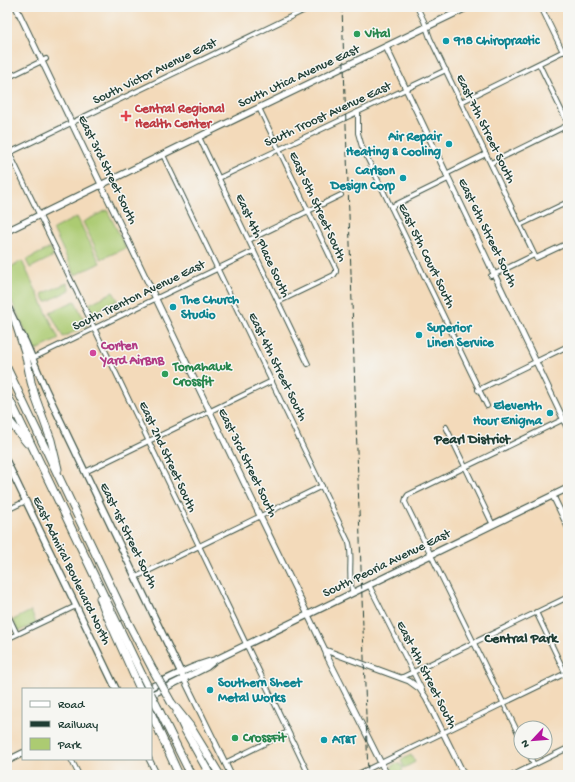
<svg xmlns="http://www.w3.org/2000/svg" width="575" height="782" viewBox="0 0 575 782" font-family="'Gochi Hand',sans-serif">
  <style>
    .green { fill: #accb72; stroke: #668453 }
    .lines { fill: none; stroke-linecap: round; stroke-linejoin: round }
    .minor-casing { stroke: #3f5548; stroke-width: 6 }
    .tertiary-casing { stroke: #3f5548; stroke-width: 7 }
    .secondary-casing { stroke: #3f5548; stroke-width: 8 }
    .motorway-casing { stroke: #3f5548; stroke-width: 9 }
    .minor { stroke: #fff; stroke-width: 4 }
    .tertiary { stroke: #fff; stroke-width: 5 }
    .secondary { stroke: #fff; stroke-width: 5.5 }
    .motorway { stroke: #fff; stroke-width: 7 }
    .rail { stroke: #1f3d34; stroke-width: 1; stroke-dasharray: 6 3; stroke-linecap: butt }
    .motorway-bridge-casing { stroke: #3f5548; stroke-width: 9; stroke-linecap: butt }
    .motorway-bridge { stroke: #fff; stroke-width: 7 }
    .leisure-dot { fill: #2e9e5b; stroke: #f6f6f2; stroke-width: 1.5 }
    .culture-dot { fill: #0f9aa8; stroke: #f6f6f2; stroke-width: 1.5 }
    .health-dot { fill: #e0444e; stroke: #f6f6f2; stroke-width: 1.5 }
    .hotel-dot { fill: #d1479c; stroke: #f6f6f2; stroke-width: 1.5 }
    .labels { text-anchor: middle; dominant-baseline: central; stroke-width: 3; stroke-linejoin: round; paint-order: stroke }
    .leisure-label { font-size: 13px; font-weight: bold; fill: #27864d; stroke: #f6f6f2; text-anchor: start }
    .culture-label { font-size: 13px; font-weight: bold; fill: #0d838f; stroke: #f6f6f2; text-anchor: start }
    .street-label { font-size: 13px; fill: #1f3d34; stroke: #f6f6f2 }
    .health-label { font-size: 13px; font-weight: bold; fill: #be3a42; stroke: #f6f6f2; text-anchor: start }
    .hotel-label { font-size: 13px; font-weight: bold; fill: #b23c85; stroke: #f6f6f2; text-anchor: start }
    .neighbourhood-label { font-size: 14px; font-weight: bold; fill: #1f3d34; stroke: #f6f6f2 }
  </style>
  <rect width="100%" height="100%" fill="#f6f6f2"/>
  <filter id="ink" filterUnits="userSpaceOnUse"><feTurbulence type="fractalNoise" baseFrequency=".025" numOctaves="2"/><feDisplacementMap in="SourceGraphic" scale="8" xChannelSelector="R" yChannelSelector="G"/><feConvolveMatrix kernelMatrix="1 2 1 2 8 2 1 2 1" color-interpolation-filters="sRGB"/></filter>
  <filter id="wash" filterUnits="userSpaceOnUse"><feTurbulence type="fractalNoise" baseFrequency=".012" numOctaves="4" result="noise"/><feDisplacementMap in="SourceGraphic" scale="16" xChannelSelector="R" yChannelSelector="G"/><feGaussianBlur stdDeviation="0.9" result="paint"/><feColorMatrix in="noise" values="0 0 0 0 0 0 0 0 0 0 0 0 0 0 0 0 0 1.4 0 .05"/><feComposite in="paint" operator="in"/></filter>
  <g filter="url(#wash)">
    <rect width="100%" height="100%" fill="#f3daba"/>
    <g class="green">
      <path d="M107,210L126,248L101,259L83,222Z"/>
      <path d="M77,217L100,263L75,275L53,229Z"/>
      <path d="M50,248L54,256L30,268L26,260Z"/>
      <path d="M22,261L59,339L35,351L7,291V269Z"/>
      <path d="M67,283L70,290L46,302L42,294Z"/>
      <path d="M113,292L118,300L93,313L89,304Z"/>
      <path d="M75,301L87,326L63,337L50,312Z"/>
      <path d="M31,611L36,623L20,631L18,630L13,620Z"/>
      <path d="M411,755L415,762L404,768L401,760Z"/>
      <circle cx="397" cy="769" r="5.5"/>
    </g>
  </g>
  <g filter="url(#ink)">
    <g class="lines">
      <defs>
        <g id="minor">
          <path d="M417,7L424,21L430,38L536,258L568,243"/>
          <path d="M541,7L563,52"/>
          <path d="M539,64L568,124"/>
          <path d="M7,78L46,59"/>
          <path d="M461,102L568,49"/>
          <path d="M259,108L336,269V272L334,275L278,302"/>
          <path d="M358,112V133L362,147L487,406"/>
          <path d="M199,137L308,364"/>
          <path d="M7,148L115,371L309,775"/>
          <path d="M7,154L311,7"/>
          <path d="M163,155L349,543C353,559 347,577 353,593"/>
          <path d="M491,163L568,125"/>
          <path d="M446,174L486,154"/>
          <path d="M219,178L446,70"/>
          <path d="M391,207L448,179"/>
          <path d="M520,225L568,202"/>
          <path d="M249,240L341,195"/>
          <path d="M491,276L534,255"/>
          <path d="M33,358L254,251"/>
          <path d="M478,390L568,346"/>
          <path d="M446,427L493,525"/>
          <path d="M85,472L272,381"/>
          <path d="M7,510L26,501"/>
          <path d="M136,577L322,486"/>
          <path d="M369,585L422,690"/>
          <path d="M536,612L568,679"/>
          <path d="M7,613L17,634"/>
          <path d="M7,639L76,606"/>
          <path d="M401,678L568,597"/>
          <path d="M521,739L405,502L406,498L408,495L568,417"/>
          <path d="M528,752L534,765"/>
          <path d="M71,759L79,775"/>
          <path d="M225,763L288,732"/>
          <path d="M356,775L568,672"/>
          <path d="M513,775L568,748"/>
        </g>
        <g id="tertiary">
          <path d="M16,7L260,516L308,615L325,650L327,656L387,775"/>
          <path d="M386,47L568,429"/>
          <path d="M553,496L568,527"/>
          <path d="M325,650L409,681L420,689L426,698L464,775"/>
          <path d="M184,679L231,775"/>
          <path d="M149,759L157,775"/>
        </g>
        <g id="secondary">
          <path d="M7,232L9,230L215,129L468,7"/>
          <path d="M7,305L17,326"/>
          <path d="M22,335L26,343L45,388L184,679"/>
          <path d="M7,462L116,689"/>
          <path d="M147,689C169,678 192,666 215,660L568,488"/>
          <path d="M151,695L207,667L214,661"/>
          <path d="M7,761L23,753"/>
        </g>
        <g id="motorway">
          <path d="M16,324L25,352L31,382L36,399L51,440L58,469"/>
          <path d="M7,368L127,620L153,670"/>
          <path d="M7,394L142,675"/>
          <path d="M7,418L27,443"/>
          <path d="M100,598L105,611L140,689"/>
          <path d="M171,702L190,726L220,775"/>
          <path d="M158,708L191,775"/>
          <path d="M151,713L179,775"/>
          <path d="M177,713L185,730L210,775"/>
        </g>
      </defs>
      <use href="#minor" class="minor-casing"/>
      <use href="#tertiary" class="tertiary-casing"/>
      <use href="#secondary" class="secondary-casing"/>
      <use href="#motorway" class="motorway-casing"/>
      <use href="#minor" class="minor"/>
      <use href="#tertiary" class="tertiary"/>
      <use href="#secondary" class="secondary"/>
      <use href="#motorway" class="motorway"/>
      <path class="rail" d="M342,7L368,775"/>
      <defs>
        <g id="motorway-bridge">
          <path d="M153,670L171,702"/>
          <path d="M142,675L149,689"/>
          <path d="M151,694L158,708"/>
        </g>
      </defs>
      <use href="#motorway-bridge" class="motorway-bridge-casing"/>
      <use href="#motorway-bridge" class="motorway-bridge"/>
    </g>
  </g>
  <g class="leisure-dot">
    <circle cx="357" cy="34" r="4"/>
    <circle cx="165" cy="374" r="4"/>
    <circle cx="235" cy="738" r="4"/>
  </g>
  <g class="culture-dot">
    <circle cx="446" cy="41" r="4"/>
    <circle cx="449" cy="144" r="4"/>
    <circle cx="403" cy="178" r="4"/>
    <circle cx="173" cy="307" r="4"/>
    <circle cx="419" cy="335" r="4"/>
    <circle cx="550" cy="413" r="4"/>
    <circle cx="210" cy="690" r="4"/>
    <circle cx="324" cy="740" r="4"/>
  </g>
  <path class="health-dot" d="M124 110h4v4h4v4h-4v4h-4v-4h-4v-4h4z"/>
  <circle class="hotel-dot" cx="93" cy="353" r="4"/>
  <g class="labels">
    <g class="leisure-label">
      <text x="365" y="34">Vital</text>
      <text x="173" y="367">Tomahawk<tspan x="173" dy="15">Crossfit</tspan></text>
      <text x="243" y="738">CrossFit</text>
    </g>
    <g class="culture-label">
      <text x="454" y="41">918 Chiropractic</text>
      <text x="441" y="137" text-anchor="end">Air Repair<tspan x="441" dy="15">Heating &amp; Cooling</tspan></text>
      <text x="395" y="171" text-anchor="end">Carlson<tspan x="395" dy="15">Design Corp</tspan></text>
      <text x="181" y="300">The Church<tspan x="181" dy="15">Studio</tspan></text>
      <text x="427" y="328">Superior<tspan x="427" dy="15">Linen Service</tspan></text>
      <text x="542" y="406" text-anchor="end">Eleventh<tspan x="542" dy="15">Hour Enigma</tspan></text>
      <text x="218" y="683">Southern Sheet<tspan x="218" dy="15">Metal Works</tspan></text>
      <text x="332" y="740">AT&amp;T</text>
    </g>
    <g class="street-label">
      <text transform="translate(155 72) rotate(-26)">South Victor Avenue East</text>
      <text transform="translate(299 77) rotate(-25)">South Utica Avenue East</text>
      <text transform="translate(328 115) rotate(-25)">South Troost Avenue East</text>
      <text transform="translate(485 129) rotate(64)">East 7th Street South</text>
      <text transform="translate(107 170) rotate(64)">East 3rd Street South</text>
      <text transform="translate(317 207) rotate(65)">East 5th Street South</text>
      <text transform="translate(487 233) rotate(64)">East 6th Street South</text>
      <text transform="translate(262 246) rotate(65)">East 4th Place South</text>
      <text transform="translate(426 256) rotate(64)">East 5th Court South</text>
      <text transform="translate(139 296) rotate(-26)">South Trenton Avenue East</text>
      <text transform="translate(277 367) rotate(64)">East 4th Street South</text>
      <text transform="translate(167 457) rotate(65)">East 2nd Street South</text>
      <text transform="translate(247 463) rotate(64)">East 3rd Street South</text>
      <text transform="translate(128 536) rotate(64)">East 1st Street South</text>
      <text transform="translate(387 564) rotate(-26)">South Peoria Avenue East</text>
      <text transform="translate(71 571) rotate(64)">East Admiral Boulevard North</text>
      <text transform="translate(426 675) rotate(63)">East 4th Street South</text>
    </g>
    <g class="health-label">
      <text x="135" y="109">Central Regional<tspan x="135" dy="15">Health Center</tspan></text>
    </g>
    <g class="hotel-label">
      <text x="101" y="346">Corten<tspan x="101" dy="15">Yard AirBnB</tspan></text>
    </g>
    <g class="neighbourhood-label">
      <text x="472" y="440">Pearl District</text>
      <text x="521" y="639">Central Park</text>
    </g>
  </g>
  <rect width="575" height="782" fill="none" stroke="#f6f6f2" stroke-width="24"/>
  <rect x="22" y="688" width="130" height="72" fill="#f6f6f2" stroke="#a0aca6"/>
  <rect x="30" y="701" width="20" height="6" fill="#ffffff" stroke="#a0aca6"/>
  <text x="58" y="708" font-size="12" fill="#1f3d34">Road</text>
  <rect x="30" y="721" width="20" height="6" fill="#1f3d34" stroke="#a0aca6"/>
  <text x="58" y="728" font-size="12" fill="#1f3d34">Railway</text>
  <rect x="30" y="738" width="20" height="12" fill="#accb72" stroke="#a0aca6"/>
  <text x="58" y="748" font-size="12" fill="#1f3d34">Park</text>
  <g transform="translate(533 740) rotate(244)"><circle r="19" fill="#f6f6f2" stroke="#a0aca6"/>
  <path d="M0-3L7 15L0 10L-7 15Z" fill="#b5179e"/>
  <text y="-6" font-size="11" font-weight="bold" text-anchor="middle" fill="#1f3d34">N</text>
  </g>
</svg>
